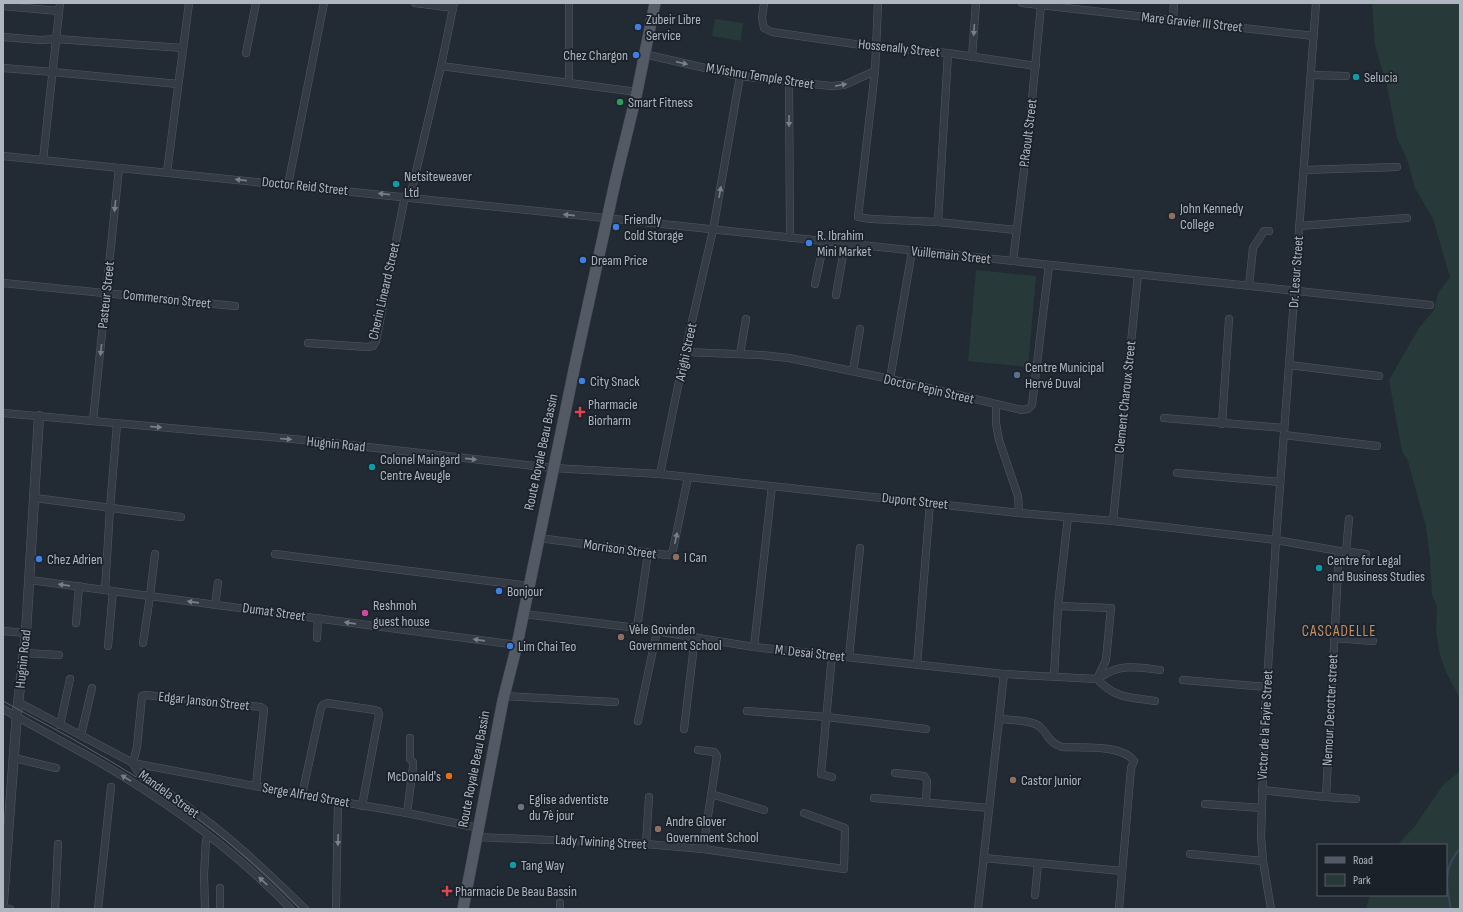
<svg xmlns="http://www.w3.org/2000/svg" width="1463" height="912" viewBox="0 0 1463 912" font-family="'Sofia Sans Condensed',sans-serif">
  <style>
    .green { fill: #283939 }
    .lines { fill: none; stroke-linecap: round; stroke-linejoin: round }
    .stream { stroke: #39475c; stroke-width: 2 }
    .minor-casing { stroke: #525962; stroke-width: 8 }
    .tertiary-casing { stroke: #525962; stroke-width: 10 }
    .primary-casing { stroke: #3e454e; stroke-width: 12 }
    .minor { stroke: #353b45; stroke-width: 7 }
    .tertiary { stroke: #353b45; stroke-width: 9 }
    .primary { stroke: #535a65; stroke-width: 11 }
    .tram { stroke: #59626d; stroke-width: 1 }
    .oneway { fill: #787f89 }
    .shop-dot { fill: #3f7fe0; stroke: #1b2129; stroke-width: 1.5 }
    .culture-dot { fill: #0f9aa8; stroke: #1b2129; stroke-width: 1.5 }
    .leisure-dot { fill: #2e9e5b; stroke: #1b2129; stroke-width: 1.5 }
    .education-dot { fill: #8d6e63; stroke: #1b2129; stroke-width: 1.5 }
    .service-dot { fill: #5c6f8a; stroke: #1b2129; stroke-width: 1.5 }
    .health-dot { fill: #e0444e; stroke: #1b2129; stroke-width: 1.5 }
    .hotel-dot { fill: #d1479c; stroke: #1b2129; stroke-width: 1.5 }
    .food-dot { fill: #e8710a; stroke: #1b2129; stroke-width: 1.5 }
    .worship-dot { fill: #6b7280; stroke: #1b2129; stroke-width: 1.5 }
    .labels { text-anchor: middle; dominant-baseline: central; stroke-width: 3.5; stroke-linejoin: round; paint-order: stroke }
    .poi-label { font-size: 14px; fill: #afb6c1; stroke: #1b2129; text-anchor: start }
    .street-label { font-size: 14px; fill: #afb6c1; stroke: #1b2129 }
    .neighbourhood-label { font-size: 15px; letter-spacing: 1px; fill: #c59066; stroke: #1b2129 }
  </style>
  <rect width="100%" height="100%" fill="#222a34"/>
  <g class="green">
    <path d="M1372,3H1460V699L1446,672L1440,655L1436,631L1437,606L1432,595L1430,559L1426,527L1408,461L1402,451L1389,380L1419,328L1434,310L1438,293L1450,277L1433,219L1415,188L1407,159L1397,138L1387,86L1375,45Z"/>
    <path d="M715,19L743,23L741,41L712,36Z"/>
    <path d="M976,270L1036,276L1028,367L968,361Z"/>
    <path d="M1460,771V909H1366L1370,895H1446V845H1397L1415,826L1443,785Z"/>
  </g>
  <g class="lines">
    <path class="stream" d="M1451,909C1446,887 1443,866 1460,849"/>
    <defs>
      <g id="minor">
        <path d="M415,3L453,8"/>
        <path d="M764,3L762,18L764,28L772,32L875,47L948,53L1036,66"/>
        <path d="M878,3L875,71L858,217L871,219L938,222L1016,230"/>
        <path d="M1022,3L1314,36"/>
        <path d="M3,6L59,11"/>
        <path d="M1173,20L1174,3"/>
        <path d="M3,37L40,40L56,39L183,48"/>
        <path d="M246,53L256,3"/>
        <path d="M644,54L740,76L831,86L844,85L875,71"/>
        <path d="M972,57L976,3"/>
        <path d="M441,66L637,92"/>
        <path d="M3,68L53,72L178,84"/>
        <path d="M1311,75L1346,76"/>
        <path d="M789,82L790,238"/>
        <path d="M569,83V3"/>
        <path d="M3,156C479,204 954,255 1430,305"/>
        <path d="M43,160L60,3"/>
        <path d="M1304,170L1397,167"/>
        <path d="M167,172L189,3"/>
        <path d="M288,185L324,3"/>
        <path d="M410,197L441,66L454,3"/>
        <path d="M938,222L948,53"/>
        <path d="M1299,226L1407,218"/>
        <path d="M1013,261L1030,121L1041,5"/>
        <path d="M3,283L235,306"/>
        <path d="M815,284L824,242"/>
        <path d="M1249,286L1253,248L1264,231H1269"/>
        <path d="M836,295L845,244"/>
        <path d="M308,343L368,347L373,346L376,341L405,196"/>
        <path d="M685,352L761,355L789,358L890,379L1022,410L1028,409L1032,405L1049,265"/>
        <path d="M740,354L746,319"/>
        <path d="M1289,365L1379,376"/>
        <path d="M853,371L860,329"/>
        <path d="M890,379L912,251"/>
        <path d="M996,405V423L999,440L1018,496L1019,513"/>
        <path d="M3,413L314,441L553,468L660,474L688,477L1019,513L1113,521L1276,540L1339,551L1326,797L1262,790"/>
        <path d="M1164,418L1284,428"/>
        <path d="M93,421L119,168"/>
        <path d="M1222,424L1229,319"/>
        <path d="M1284,435L1377,446"/>
        <path d="M1177,473L1280,482"/>
        <path d="M660,474L685,352L713,230L740,76"/>
        <path d="M35,498L181,517"/>
        <path d="M1113,521L1138,274"/>
        <path d="M539,538L667,555L671,554L673,550L688,477"/>
        <path d="M1343,551L1366,554"/>
        <path d="M1346,552L1349,519"/>
        <path d="M275,554L529,586"/>
        <path d="M30,580L517,645"/>
        <path d="M105,590L110,508L117,424"/>
        <path d="M215,605L218,583"/>
        <path d="M1058,606L1068,517"/>
        <path d="M524,614L637,628L754,647L1004,674L1097,679"/>
        <path d="M76,623L79,586"/>
        <path d="M637,628L648,553"/>
        <path d="M3,631L26,633"/>
        <path d="M317,638L318,618"/>
        <path d="M1334,638L1373,641"/>
        <path d="M143,643L150,596L155,554"/>
        <path d="M108,646L113,591"/>
        <path d="M754,647L772,486"/>
        <path d="M24,653L59,655"/>
        <path d="M832,655L821,774L832,777"/>
        <path d="M849,657L860,548"/>
        <path d="M917,665L930,503"/>
        <path d="M1054,676L1058,606L1111,608L1106,660L1097,679"/>
        <path d="M1099,678C1120,663 1136,667 1160,670"/>
        <path d="M1097,679C1116,699 1129,697 1155,701"/>
        <path d="M1183,680L1267,687"/>
        <path d="M504,696L615,702"/>
        <path d="M18,702L133,763C141,780 153,782 167,792C184,803 200,816 216,828C248,853 276,881 305,909"/>
        <path d="M3,709C35,727 67,744 99,762C168,802 235,851 291,909"/>
        <path d="M747,711L827,717L926,729"/>
        <path d="M999,719C1010,720 1031,720 1039,726C1049,734 1048,743 1062,747C1081,748 1122,744 1134,761L1131,768L1119,909"/>
        <path d="M638,721L657,631"/>
        <path d="M60,725L70,679"/>
        <path d="M684,729L695,637"/>
        <path d="M81,735L92,688"/>
        <path d="M698,750L714,752L717,756L703,849"/>
        <path d="M14,758L56,768"/>
        <path d="M895,773L924,776L927,781L926,802"/>
        <path d="M256,786L264,709L261,707L146,695L142,696L137,747L133,763L302,795L407,813L479,828"/>
        <path d="M711,794L764,810"/>
        <path d="M302,795L321,708L323,705L327,703L375,710L378,711L379,715L362,806"/>
        <path d="M1326,797L1356,799"/>
        <path d="M874,798L989,808"/>
        <path d="M1205,804L1262,808"/>
        <path d="M407,813L413,767V762L410,759V738"/>
        <path d="M476,837L646,844L703,849L844,869L845,828L804,813"/>
        <path d="M646,844L649,797"/>
        <path d="M1190,854L1263,861"/>
        <path d="M984,858L1122,871"/>
        <path d="M220,888V909"/>
        <path d="M1035,895L1038,863"/>
        <path d="M3,908L10,909"/>
        <path d="M55,909L58,844"/>
        <path d="M98,909L111,787"/>
        <path d="M205,909L204,874L206,840"/>
        <path d="M336,909L338,801"/>
        <path d="M560,909V903"/>
        <path d="M978,909L1004,674"/>
        <path d="M1271,909L1263,861L1261,836L1265,715L1276,540L1316,3"/>
      </g>
      <path id="tertiary" d="M3,902L17,713L26,633L39,416"/>
      <path id="primary" d="M463,909L503,700L517,645L576,360L616,178L637,92L655,3"/>
    </defs>
    <use href="#minor" class="minor-casing"/>
    <use href="#tertiary" class="tertiary-casing"/>
    <use href="#primary" class="primary-casing"/>
    <use href="#minor" class="minor"/>
    <use href="#tertiary" class="tertiary"/>
    <use href="#primary" class="primary"/>
    <path class="tram" d="M3,701C33,718 64,733 93,751C168,794 241,846 300,909"/>
  </g>
  <defs><path id="oneway-solid" d="M-6-.8H1V-3.2L6.5 0L1 3.2V.8H-6Z"/></defs>
  <g class="oneway">
    <use href="#oneway-solid" transform="translate(974 30) rotate(94)"/>
    <use href="#oneway-solid" transform="translate(682 63) rotate(13)"/>
    <use href="#oneway-solid" transform="translate(841 85) rotate(-11)"/>
    <use href="#oneway-solid" transform="translate(789 121) rotate(90)"/>
    <use href="#oneway-solid" transform="translate(241 180) rotate(-174)"/>
    <use href="#oneway-solid" transform="translate(720 192) rotate(-80)"/>
    <use href="#oneway-solid" transform="translate(384 194) rotate(-174)"/>
    <use href="#oneway-solid" transform="translate(115 206) rotate(96)"/>
    <use href="#oneway-solid" transform="translate(569 215) rotate(-174)"/>
    <use href="#oneway-solid" transform="translate(101 350) rotate(96)"/>
    <use href="#oneway-solid" transform="translate(156 427) rotate(5)"/>
    <use href="#oneway-solid" transform="translate(286 439) rotate(5)"/>
    <use href="#oneway-solid" transform="translate(471 459) rotate(6)"/>
    <use href="#oneway-solid" transform="translate(676 538) rotate(-78)"/>
    <use href="#oneway-solid" transform="translate(64 585) rotate(-172)"/>
    <use href="#oneway-solid" transform="translate(193 602) rotate(-172)"/>
    <use href="#oneway-solid" transform="translate(350 623) rotate(-172)"/>
    <use href="#oneway-solid" transform="translate(479 640) rotate(-172)"/>
    <use href="#oneway-solid" transform="translate(126 778) rotate(-149)"/>
    <use href="#oneway-solid" transform="translate(338 840) rotate(91)"/>
    <use href="#oneway-solid" transform="translate(263 881) rotate(-137)"/>
  </g>
  <g class="shop-dot">
    <circle cx="638" cy="27" r="4"/>
    <circle cx="636" cy="55" r="4"/>
    <circle cx="616" cy="227" r="4"/>
    <circle cx="809" cy="243" r="4"/>
    <circle cx="583" cy="260" r="4"/>
    <circle cx="582" cy="381" r="4"/>
    <circle cx="39" cy="559" r="4"/>
    <circle cx="499" cy="591" r="4"/>
    <circle cx="510" cy="646" r="4"/>
  </g>
  <g class="culture-dot">
    <circle cx="1356" cy="77" r="4"/>
    <circle cx="396" cy="184" r="4"/>
    <circle cx="372" cy="467" r="4"/>
    <circle cx="1319" cy="568" r="4"/>
    <circle cx="513" cy="865" r="4"/>
  </g>
  <circle class="leisure-dot" cx="620" cy="102" r="4"/>
  <g class="education-dot">
    <circle cx="1172" cy="216" r="4"/>
    <circle cx="676" cy="557" r="4"/>
    <circle cx="621" cy="637" r="4"/>
    <circle cx="1013" cy="780" r="4"/>
    <circle cx="658" cy="829" r="4"/>
  </g>
  <circle class="service-dot" cx="1017" cy="375" r="4"/>
  <g class="health-dot">
    <path d="M578 406h4v4h4v4h-4v4h-4v-4h-4v-4h4z"/>
    <path d="M445 885h4v4h4v4h-4v4h-4v-4h-4v-4h4z"/>
  </g>
  <circle class="hotel-dot" cx="365" cy="613" r="4"/>
  <circle class="food-dot" cx="449" cy="776" r="4"/>
  <circle class="worship-dot" cx="521" cy="807" r="4"/>
  <g class="labels">
    <g class="poi-label">
      <text x="646" y="19">Zubeir Libre<tspan x="646" dy="16">Service</tspan></text>
      <text x="628" y="55" text-anchor="end">Chez Chargon</text>
      <text x="1364" y="77">Selucia</text>
      <text x="628" y="102">Smart Fitness</text>
      <text x="404" y="176">Netsiteweaver<tspan x="404" dy="16">Ltd</tspan></text>
      <text x="1180" y="208">John Kennedy<tspan x="1180" dy="16">College</tspan></text>
      <text x="624" y="219">Friendly<tspan x="624" dy="16">Cold Storage</tspan></text>
      <text x="817" y="235">R. Ibrahim<tspan x="817" dy="16">Mini Market</tspan></text>
      <text x="591" y="260">Dream Price</text>
      <text x="1025" y="367">Centre Municipal<tspan x="1025" dy="16">Hervé Duval</tspan></text>
      <text x="590" y="381">City Snack</text>
      <text x="588" y="404">Pharmacie<tspan x="588" dy="16">Biorharm</tspan></text>
      <text x="380" y="459">Colonel Maingard<tspan x="380" dy="16">Centre Aveugle</tspan></text>
      <text x="684" y="557">I Can</text>
      <text x="47" y="559">Chez Adrien</text>
      <text x="1327" y="560">Centre for Legal<tspan x="1327" dy="16">and Business Studies</tspan></text>
      <text x="507" y="591">Bonjour</text>
      <text x="373" y="605">Reshmoh<tspan x="373" dy="16">guest house</tspan></text>
      <text x="629" y="629">Vèle Govinden<tspan x="629" dy="16">Government School</tspan></text>
      <text x="518" y="646">Lim Chai Teo</text>
      <text x="441" y="776" text-anchor="end">McDonald's</text>
      <text x="1021" y="780">Castor Junior</text>
      <text x="529" y="799">Eglise adventiste<tspan x="529" dy="16">du 7è jour</tspan></text>
      <text x="666" y="821">Andre Glover<tspan x="666" dy="16">Government School</tspan></text>
      <text x="521" y="865">Tang Way</text>
      <text x="455" y="891">Pharmacie De Beau Bassin</text>
    </g>
    <g class="street-label">
      <text transform="translate(1192 22) rotate(6)">Mare Gravier III Street</text>
      <text transform="translate(899 48) rotate(6)">Hossenally Street</text>
      <text transform="translate(760 76) rotate(9)">M.Vishnu Temple Street</text>
      <text transform="translate(1028 133) rotate(-83)">P.Raoult Street</text>
      <text transform="translate(305 186) rotate(6)">Doctor Reid Street</text>
      <text transform="translate(951 255) rotate(6)">Vuillemain Street</text>
      <text transform="translate(1296 272) rotate(-86)">Dr. Lesur Street</text>
      <text transform="translate(384 291) rotate(-77)">Cherin Lineard Street</text>
      <text transform="translate(106 295) rotate(-84)">Pasteur Street</text>
      <text transform="translate(167 299) rotate(6)">Commerson Street</text>
      <text transform="translate(686 352) rotate(-78)">Arighi Street</text>
      <text transform="translate(929 389) rotate(13)">Doctor Pepin Street</text>
      <text transform="translate(1125 397) rotate(-84)">Clement Charoux Street</text>
      <text transform="translate(336 444) rotate(6)">Hugnin Road</text>
      <text transform="translate(541 452) rotate(-78)">Route Royale Beau Bassin</text>
      <text transform="translate(915 501) rotate(6)">Dupont Street</text>
      <text transform="translate(620 549) rotate(8)">Morrison Street</text>
      <text transform="translate(274 612) rotate(8)">Dumat Street</text>
      <text transform="translate(810 653) rotate(6)">M. Desai Street</text>
      <text transform="translate(23 659) rotate(-84)">Hugnin Road</text>
      <text transform="translate(204 701) rotate(6)">Edgar Janson Street</text>
      <text transform="translate(1330 710) rotate(-87)">Nemour Decotter street</text>
      <text transform="translate(1265 725) rotate(-87)">Victor de la Fayie Street</text>
      <text transform="translate(474 769) rotate(-79)">Route Royale Beau Bassin</text>
      <text transform="translate(169 794) rotate(36)">Mandela Street</text>
      <text transform="translate(306 795) rotate(10)">Serge Alfred Street</text>
      <text transform="translate(601 842) rotate(3)">Lady Twining Street</text>
    </g>
    <g class="neighbourhood-label">
      <text x="1339" y="631">CASCADELLE</text>
    </g>
  </g>
  <rect width="1463" height="912" fill="none" stroke="#afb6c1" stroke-width="8"/>
  <rect x="1317" y="844" width="130" height="52" fill="#1b2129" stroke="#565d66"/>
  <rect x="1325" y="857" width="20" height="6" fill="#535a65" stroke="#565d66"/>
  <text x="1353" y="864" font-size="12" fill="#afb6c1">Road</text>
  <rect x="1325" y="874" width="20" height="12" fill="#283939" stroke="#565d66"/>
  <text x="1353" y="884" font-size="12" fill="#afb6c1">Park</text>
</svg>
